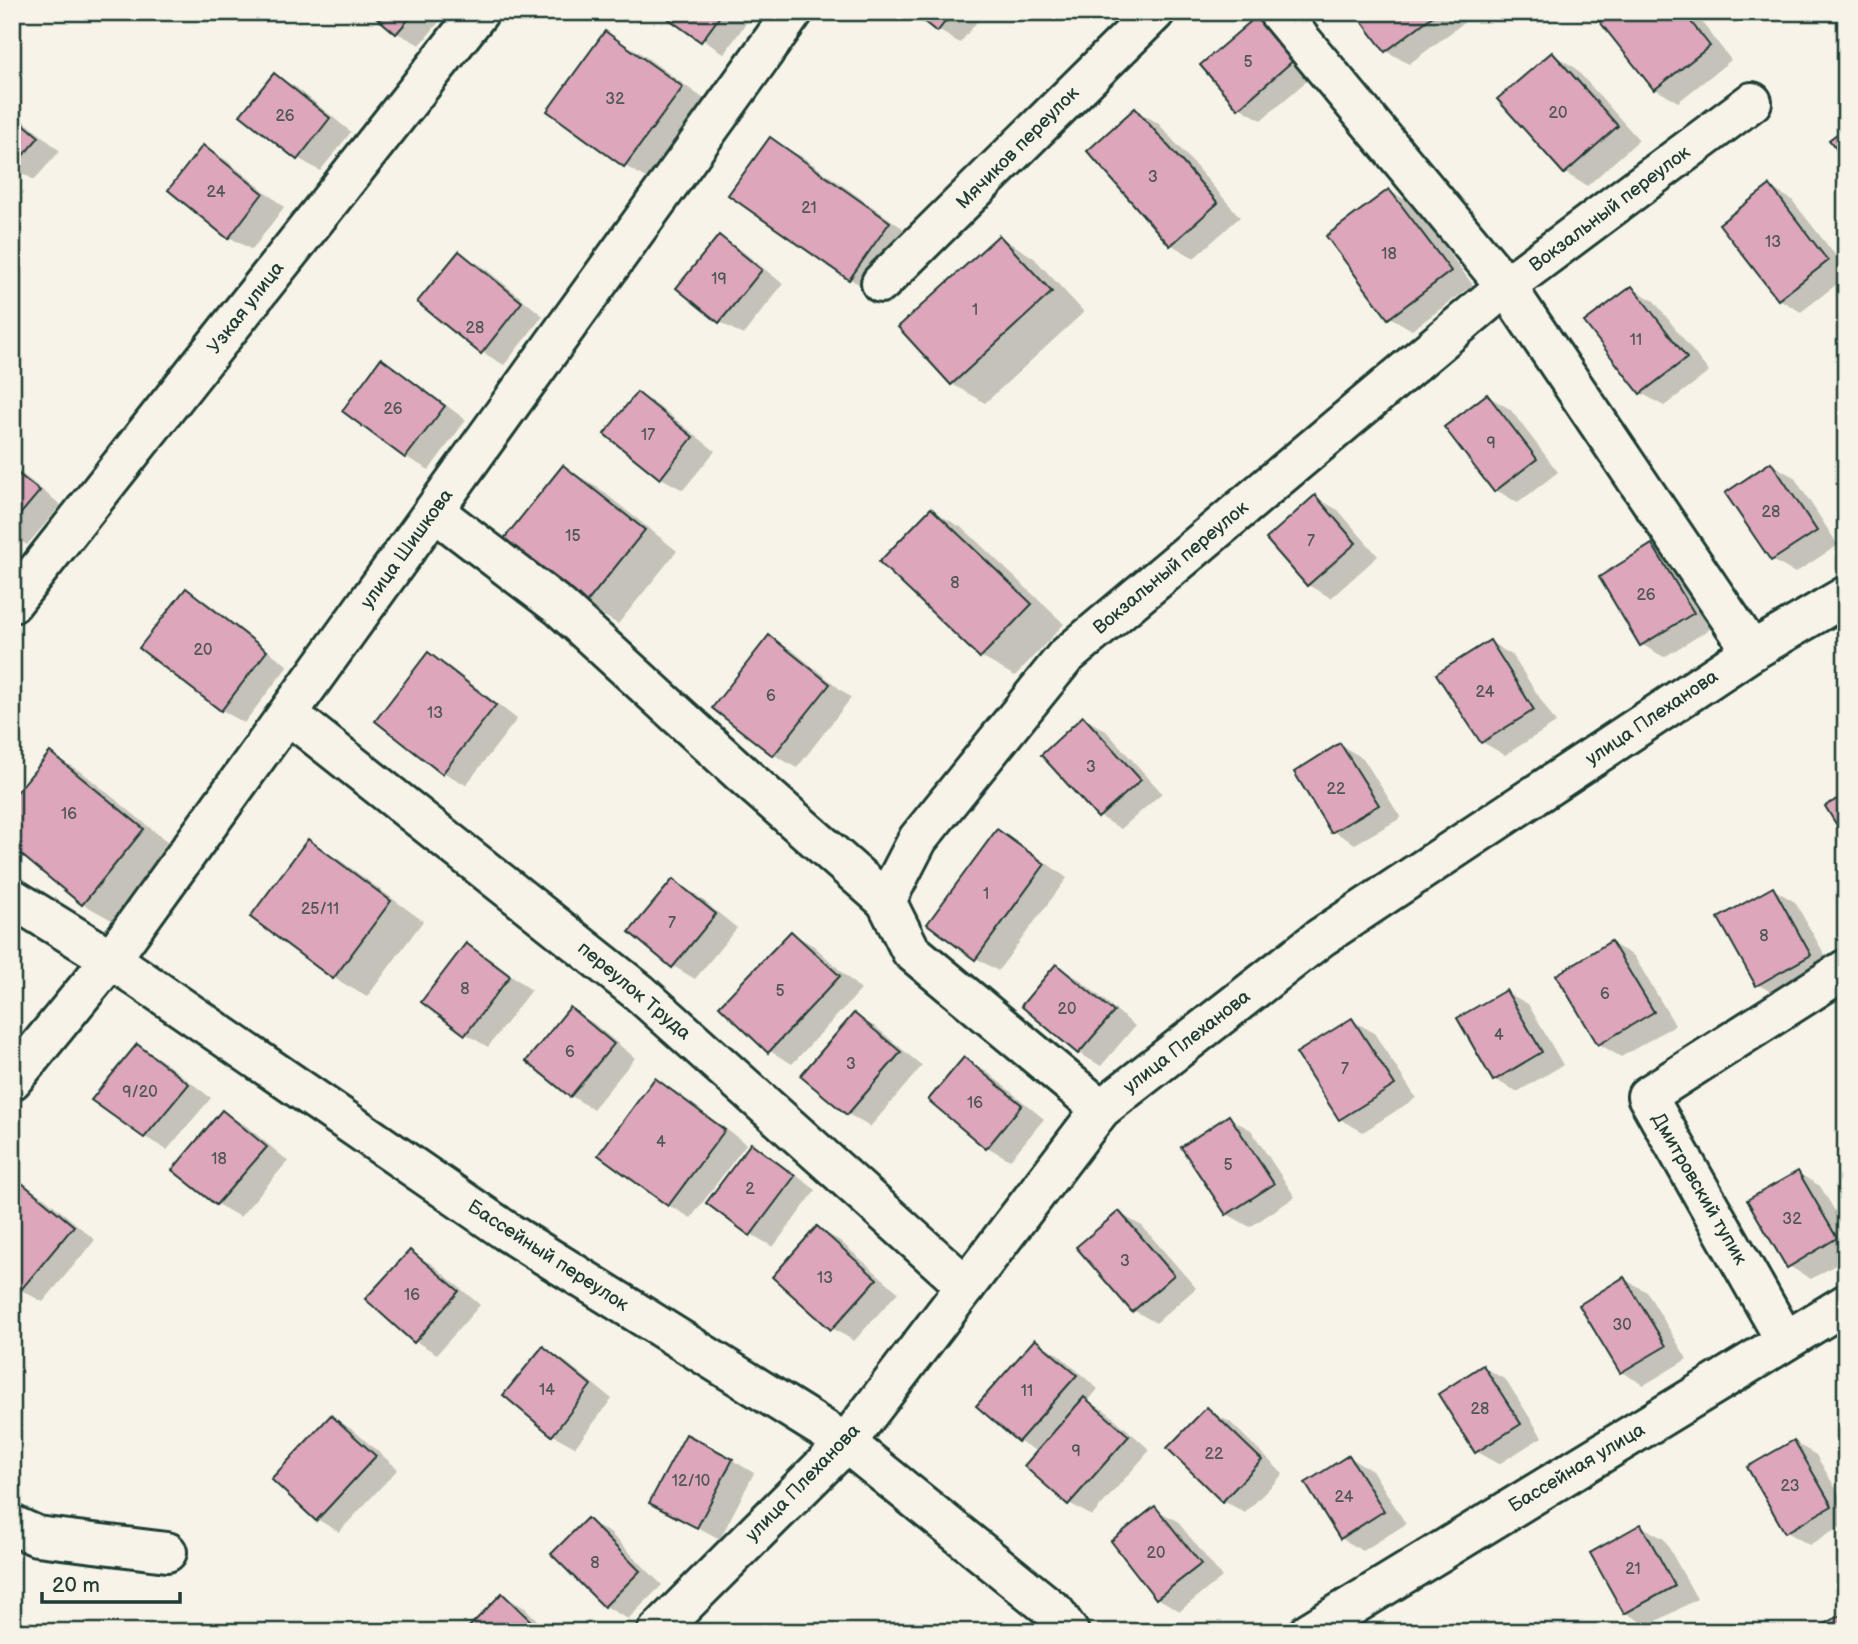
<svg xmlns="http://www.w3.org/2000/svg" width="1858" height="1644" viewBox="0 0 1858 1644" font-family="'Balsamiq Sans',sans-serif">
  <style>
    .shadow { fill: #0003 }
    .building { fill: #dda6bb; stroke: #1f3d34; stroke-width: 2 }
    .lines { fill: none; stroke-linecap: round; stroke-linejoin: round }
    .minor-casing { stroke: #1f3d34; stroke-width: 44 }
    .minor { stroke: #f7f3e8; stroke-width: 38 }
    .labels { text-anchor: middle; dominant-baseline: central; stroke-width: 5; stroke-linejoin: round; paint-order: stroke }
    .number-label { font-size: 16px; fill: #4e5756 }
    .street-label { font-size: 19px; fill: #1f3d34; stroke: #f7f3e8 }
  </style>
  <rect width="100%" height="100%" fill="#f7f3e8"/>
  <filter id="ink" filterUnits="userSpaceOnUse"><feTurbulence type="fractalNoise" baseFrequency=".0143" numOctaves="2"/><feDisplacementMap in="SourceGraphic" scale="14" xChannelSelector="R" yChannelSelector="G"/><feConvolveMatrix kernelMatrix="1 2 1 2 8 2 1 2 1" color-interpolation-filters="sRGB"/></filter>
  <g filter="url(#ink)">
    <g class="shadow">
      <path d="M373,12H447L420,45L397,33Z"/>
      <path d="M662,12H754L724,54Z"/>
      <path d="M915,12H985L960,43L938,30Z"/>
      <path d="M1358,12H1471L1474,15L1409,64L1386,51Z"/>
      <path d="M1595,12H1694L1731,60L1678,102L1655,89Z"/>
      <path d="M1258,18L1280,31L1316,73L1261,120L1239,107Z"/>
      <path d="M606,33L639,52L715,107L658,185L625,166L549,110Z"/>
      <path d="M1552,54L1574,67L1639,140L1587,186L1565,173Z"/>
      <path d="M274,75L297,88L351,132L320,171L298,158Z"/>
      <path d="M1135,110L1158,123L1240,217L1194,258L1172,245L1089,151Z"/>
      <path d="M12,111L60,151L34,180L12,167Z"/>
      <path d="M770,139L804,158L922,242L883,298L850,279Z"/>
      <path d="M204,147L226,160L284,207L252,250L229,237L171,190Z"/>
      <path d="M1770,187L1792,200L1846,269V277L1801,312L1779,299Z"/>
      <path d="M1390,191L1412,204L1473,285L1412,330L1390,317Z"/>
      <path d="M719,237L741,250L783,284L743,335L720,322L678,288Z"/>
      <path d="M1000,237L1033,257L1084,312L985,403L952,384Z"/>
      <path d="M459,254L482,266L543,316L504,365L482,352Z"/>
      <path d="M1632,288L1654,301L1709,372L1664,406L1641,393Z"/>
      <path d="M382,361L404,374L466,420L429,470L406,457L344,411Z"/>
      <path d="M638,394L660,407L715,451L683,490L661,478Z"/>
      <path d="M1487,396L1510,409L1558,472L1518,503L1496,490Z"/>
      <path d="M1771,464L1794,477L1838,545L1795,573L1772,560Z"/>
      <path d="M12,466L61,505L27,545L12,536Z"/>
      <path d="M563,467L596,486L677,551L618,624L585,605Z"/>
      <path d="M1315,497L1338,510L1378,556L1331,598L1308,585Z"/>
      <path d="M931,510L964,529L1064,624L1015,676L981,657L882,562Z"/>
      <path d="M1652,546L1675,559L1715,626L1664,657L1641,644Z"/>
      <path d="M186,590L208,603L288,666L244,723L222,710L142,647Z"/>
      <path d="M769,637L792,650L851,698L797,768L774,755L715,707Z"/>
      <path d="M1490,642L1512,655L1556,723L1505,755L1482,742Z"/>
      <path d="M428,654L450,667L517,719L466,785L443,772L377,721Z"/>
      <path d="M1084,718L1106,731L1162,793L1121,829L1099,816Z"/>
      <path d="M1340,745L1363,758L1401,818L1355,844L1333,831Z"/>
      <path d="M50,754L83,773L176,849L117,923L83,904L12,845Z"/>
      <path d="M998,831L1020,844L1067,878L998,971L976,958Z"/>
      <path d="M308,841L341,861L423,921L367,997L334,978L253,917Z"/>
      <path d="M673,881L695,894L737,928L695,979L673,966Z"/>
      <path d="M1773,889L1795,902L1832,968L1780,997L1757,984Z"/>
      <path d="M791,933L814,946L861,990L792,1064L770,1051Z"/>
      <path d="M1611,943L1634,956L1675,1025L1621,1057L1599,1044Z"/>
      <path d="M466,945L489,958L531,990L488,1047L466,1034L423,1002Z"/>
      <path d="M1056,966L1079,979L1135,1026L1101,1066L1079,1053L1023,1006Z"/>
      <path d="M1506,992L1528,1004L1563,1065L1517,1092L1494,1079Z"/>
      <path d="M571,1010L593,1023L635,1058L593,1109L571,1096L529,1061Z"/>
      <path d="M855,1015L877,1028L922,1066L870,1127L848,1114L803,1076Z"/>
      <path d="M1352,1020L1374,1033L1416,1098L1363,1132L1340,1119Z"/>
      <path d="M137,1046L160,1059L211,1098L167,1150L145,1137Z"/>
      <path d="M965,1059L987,1072L1044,1119L1010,1160L987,1147Z"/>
      <path d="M656,1080L678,1093L746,1144L691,1218L668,1205Z"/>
      <path d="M223,1112L245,1125L288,1161L240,1217L217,1204L174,1170Z"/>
      <path d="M1229,1118L1251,1130L1295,1197L1250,1227L1227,1214Z"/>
      <path d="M751,1145L773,1158L816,1190L773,1247L751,1234Z"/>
      <path d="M1798,1173L1820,1186L1846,1229V1259L1811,1279L1789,1266Z"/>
      <path d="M23,1185L45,1198L95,1240L43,1302L21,1290Z"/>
      <path d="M1119,1213L1142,1226L1196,1288L1156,1323L1133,1310Z"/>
      <path d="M818,1228L840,1241L898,1292L854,1341L832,1328Z"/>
      <path d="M410,1252L433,1265L480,1305L437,1354L415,1341Z"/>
      <path d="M1624,1279L1647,1292L1687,1359L1644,1385L1621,1372Z"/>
      <path d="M1036,1341L1058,1354L1098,1389L1088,1401L1107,1412L1150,1450L1092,1516L1069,1503L1038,1452L1019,1441Z"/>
      <path d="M544,1349L566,1362L612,1399L575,1447L553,1435Z"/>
      <path d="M1483,1367L1506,1380L1542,1437L1499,1464L1476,1451Z"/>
      <path d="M1207,1410L1230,1422L1283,1474L1245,1513L1223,1500Z"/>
      <path d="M331,1417L353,1430L398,1469L339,1532L317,1519Z"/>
      <path d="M1794,1442L1816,1455L1846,1506V1524L1809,1545L1787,1532L1750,1467Z"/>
      <path d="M1349,1457L1372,1470L1406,1524L1363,1551L1341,1538Z"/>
      <path d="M732,1460L754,1473L720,1539L674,1515Z"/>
      <path d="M1155,1509L1177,1521L1222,1577L1180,1611L1157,1598Z"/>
      <path d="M587,1521L610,1533L662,1585L628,1619L605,1606L553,1554Z"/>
      <path d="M1641,1526L1664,1539L1697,1599L1648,1626L1626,1613Z"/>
      <path d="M502,1595L525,1608L549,1632H468Z"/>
      <path d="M1466,1628L1472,1632H1459Z"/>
    </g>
    <g class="building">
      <path d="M370,12H415L396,34Z"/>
      <path d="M659,12H723L701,42Z"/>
      <path d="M912,12H953L937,32Z"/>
      <path d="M1355,12H1438L1385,52Z"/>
      <path d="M1592,12H1683L1710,46L1654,90Z"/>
      <path d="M1257,16L1295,59L1238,109L1200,65Z"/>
      <path d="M605,31L683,87L624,167L547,111Z"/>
      <path d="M1552,52L1618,126L1564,174L1497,99Z"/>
      <path d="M274,73L330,118L297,160L240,115Z"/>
      <path d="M1135,108L1218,203L1170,246L1087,151Z"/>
      <path d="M12,114L39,137L12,168Z"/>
      <path d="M1846,127V161L1829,140Z"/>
      <path d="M770,137L890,222L849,280L728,195Z"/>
      <path d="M203,145L263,193L228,239L168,190Z"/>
      <path d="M1770,185L1828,261L1778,300L1719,224Z"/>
      <path d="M1389,189L1451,271L1388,319L1326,236Z"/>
      <path d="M719,235L762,270L719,323L676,288Z"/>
      <path d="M999,235L1052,292L951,385L898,327Z"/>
      <path d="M459,251L522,302L481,354L417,302Z"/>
      <path d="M1632,286L1687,358L1640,394L1584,322Z"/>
      <path d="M381,358L445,406L405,458L342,411Z"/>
      <path d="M637,392L693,437L660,479L604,434Z"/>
      <path d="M1487,394L1537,459L1494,492L1444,427Z"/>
      <path d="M1771,462L1817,531L1771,561L1725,493Z"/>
      <path d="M563,465L645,530L584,606L502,541Z"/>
      <path d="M12,469L40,491L12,524Z"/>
      <path d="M1315,495L1356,543L1307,586L1266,539Z"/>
      <path d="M931,508L1032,604L980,658L879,562Z"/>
      <path d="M1652,544L1694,613L1640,646L1599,577Z"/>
      <path d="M186,588L267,651L221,711L139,648Z"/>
      <path d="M769,635L830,684L773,756L712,708Z"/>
      <path d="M1490,640L1534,710L1481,743L1436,674Z"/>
      <path d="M428,652L496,705L442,774L375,721Z"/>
      <path d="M1083,716L1141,780L1098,818L1041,755Z"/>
      <path d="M1340,743L1379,805L1331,833L1294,772Z"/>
      <path d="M50,752L144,829L82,905L12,847V798Z"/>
      <path d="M1846,794V840L1825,806Z"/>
      <path d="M997,829L1045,864L975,960L927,924Z"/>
      <path d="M308,839L391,901L333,979L250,917Z"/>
      <path d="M673,879L716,914L672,968L629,932Z"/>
      <path d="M1773,887L1811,955L1756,986L1718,918Z"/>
      <path d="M791,931L840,976L768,1053L719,1006Z"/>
      <path d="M1611,941L1654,1012L1598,1045L1556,975Z"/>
      <path d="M466,943L510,976L465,1035L421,1002Z"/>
      <path d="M1056,964L1114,1012L1078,1054L1021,1006Z"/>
      <path d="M1506,990L1542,1052L1493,1081L1457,1018Z"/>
      <path d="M570,1007L614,1044L570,1097L526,1061Z"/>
      <path d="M854,1013L901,1052L847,1115L800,1076Z"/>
      <path d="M1352,1018L1395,1085L1339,1120L1296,1053Z"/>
      <path d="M137,1044L189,1084L144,1138L91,1100Z"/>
      <path d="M964,1057L1022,1105L986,1149L928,1100Z"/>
      <path d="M655,1078L725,1130L668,1206L598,1155Z"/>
      <path d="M222,1110L267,1147L216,1205L172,1170Z"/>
      <path d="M1229,1115L1274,1184L1226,1215L1181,1147Z"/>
      <path d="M751,1143L795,1176L750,1236L706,1203Z"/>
      <path d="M1798,1171L1837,1238L1787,1268L1747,1200Z"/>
      <path d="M22,1183L74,1226L20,1291L12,1285V1195Z"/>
      <path d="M1119,1211L1174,1275L1132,1312L1076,1247Z"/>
      <path d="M817,1226L877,1279L831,1330L772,1277Z"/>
      <path d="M410,1250L459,1291L414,1343L365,1299Z"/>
      <path d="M1624,1277L1666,1346L1620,1373L1579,1305Z"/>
      <path d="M1035,1339L1077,1375L1018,1442L976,1406Z"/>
      <path d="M543,1346L591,1385L552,1436L503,1395Z"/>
      <path d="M1483,1365L1521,1424L1475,1453L1438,1394Z"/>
      <path d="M1084,1397L1129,1436L1068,1505L1024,1466Z"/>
      <path d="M1207,1407L1262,1460L1222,1502L1167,1448Z"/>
      <path d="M331,1415L376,1456L316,1521L271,1479Z"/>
      <path d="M686,1434L733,1459L697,1528L649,1503Z"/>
      <path d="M1794,1440L1832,1506L1785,1533L1747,1467Z"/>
      <path d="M1349,1455L1384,1511L1340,1539L1305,1483Z"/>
      <path d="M1155,1506L1201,1564L1156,1599L1111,1541Z"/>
      <path d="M587,1518L640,1571L604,1607L551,1554Z"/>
      <path d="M1641,1524L1675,1586L1624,1614L1590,1553Z"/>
      <path d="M502,1593L542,1632L465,1631Z"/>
      <path d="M1846,1612V1632H1811Z"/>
      <path d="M996,1622L1004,1632H985Z"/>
    </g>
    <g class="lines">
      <defs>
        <g id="minor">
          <path d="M1278,12L1506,286L1752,651"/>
          <path d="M881,283L1155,12"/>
          <path d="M434,511L560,607L743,775L886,901"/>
          <path d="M12,603L479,12"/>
          <path d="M288,714L640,993L966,1286"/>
          <path d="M12,898L111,959L506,1231L846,1443L1055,1612L1069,1632"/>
          <path d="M12,1080L111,959L793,12"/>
          <path d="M1101,1109L911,951L886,901L918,839L1065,657L1506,286L1752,102"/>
          <path d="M1785,1340L1647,1096L1846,969"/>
          <path d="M12,1525L37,1536L167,1552"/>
          <path d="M657,1632L846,1443L1101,1109L1320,938L1752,651L1846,596"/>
          <path d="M1309,1632L1846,1304"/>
        </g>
      </defs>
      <use href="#minor" class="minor-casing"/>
      <use href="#minor" class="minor"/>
    </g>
  </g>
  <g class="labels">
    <g class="number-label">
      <text x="1248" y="62">5</text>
      <text x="615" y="99">32</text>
      <text x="1558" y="113">20</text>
      <text x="285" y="116">26</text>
      <text x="1153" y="177">3</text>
      <text x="216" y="192">24</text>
      <text x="809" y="208">21</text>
      <text x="1773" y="242">13</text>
      <text x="1389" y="254">18</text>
      <text x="719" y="279">19</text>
      <text x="975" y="310">1</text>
      <text x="475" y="328">28</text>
      <text x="1636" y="340">11</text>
      <text x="393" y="409">26</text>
      <text x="648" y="435">17</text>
      <text x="1491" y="443">9</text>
      <text x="1771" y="512">28</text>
      <text x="573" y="536">15</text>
      <text x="1311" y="541">7</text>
      <text x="955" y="583">8</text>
      <text x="1646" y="595">26</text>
      <text x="203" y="650">20</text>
      <text x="1485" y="692">24</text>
      <text x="771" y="696">6</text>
      <text x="435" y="713">13</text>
      <text x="1091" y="767">3</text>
      <text x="1336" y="789">22</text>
      <text x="69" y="814">16</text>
      <text x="986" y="894">1</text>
      <text x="320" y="909">25/11</text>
      <text x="672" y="923">7</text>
      <text x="1764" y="936">8</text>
      <text x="465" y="989">8</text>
      <text x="780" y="991">5</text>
      <text x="1605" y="994">6</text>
      <text x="1067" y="1009">20</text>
      <text x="1499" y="1035">4</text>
      <text x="570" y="1052">6</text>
      <text x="851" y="1064">3</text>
      <text x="1345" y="1069">7</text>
      <text x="140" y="1092">9/20</text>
      <text x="975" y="1103">16</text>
      <text x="661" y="1142">4</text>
      <text x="219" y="1159">18</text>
      <text x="1228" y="1165">5</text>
      <text x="750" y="1189">2</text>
      <text x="1792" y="1219">32</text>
      <text x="1125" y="1261">3</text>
      <text x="825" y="1278">13</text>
      <text x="412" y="1295">16</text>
      <text x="1622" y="1325">30</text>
      <text x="547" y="1390">14</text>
      <text x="1027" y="1391">11</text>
      <text x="1480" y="1409">28</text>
      <text x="1076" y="1451">9</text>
      <text x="1214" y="1454">22</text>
      <text x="691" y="1481">12/10</text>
      <text x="1790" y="1486">23</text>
      <text x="1344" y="1497">24</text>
      <text x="1156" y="1553">20</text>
      <text x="595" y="1563">8</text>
      <text x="1633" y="1569">21</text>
    </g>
    <g class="street-label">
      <text transform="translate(1018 148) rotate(-45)">Мячиков переулок</text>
      <text transform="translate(1610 209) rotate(-37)">Вокзальный переулок</text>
      <text transform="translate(246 308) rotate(-52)">Узкая улица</text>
      <text transform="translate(407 549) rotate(-54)">улица Шишкова</text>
      <text transform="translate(1171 568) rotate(-40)">Вокзальный переулок</text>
      <text transform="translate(1652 718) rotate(-34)">улица Плеханова</text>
      <text transform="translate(634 991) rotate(40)">переулок Труда</text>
      <text transform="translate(1187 1042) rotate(-38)">улица Плеханова</text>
      <text transform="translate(1699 1189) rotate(60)">Дмитровский тупик</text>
      <text transform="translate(548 1256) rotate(33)">Бассейный переулок</text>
      <text transform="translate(1577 1468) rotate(-31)">Бассейная улица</text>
      <text transform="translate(803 1483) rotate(-46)">улица Плеханова</text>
    </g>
  </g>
  <rect width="1858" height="1644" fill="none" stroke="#f7f3e8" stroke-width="42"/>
  <rect x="21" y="21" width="1816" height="1602" fill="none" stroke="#1f3d34" stroke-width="2.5" filter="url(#ink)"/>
  <path d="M42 1592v10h138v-10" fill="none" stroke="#1f3d34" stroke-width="3.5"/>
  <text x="52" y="1592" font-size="21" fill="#1f3d34" stroke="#f7f3e8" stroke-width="5" paint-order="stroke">20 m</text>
</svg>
